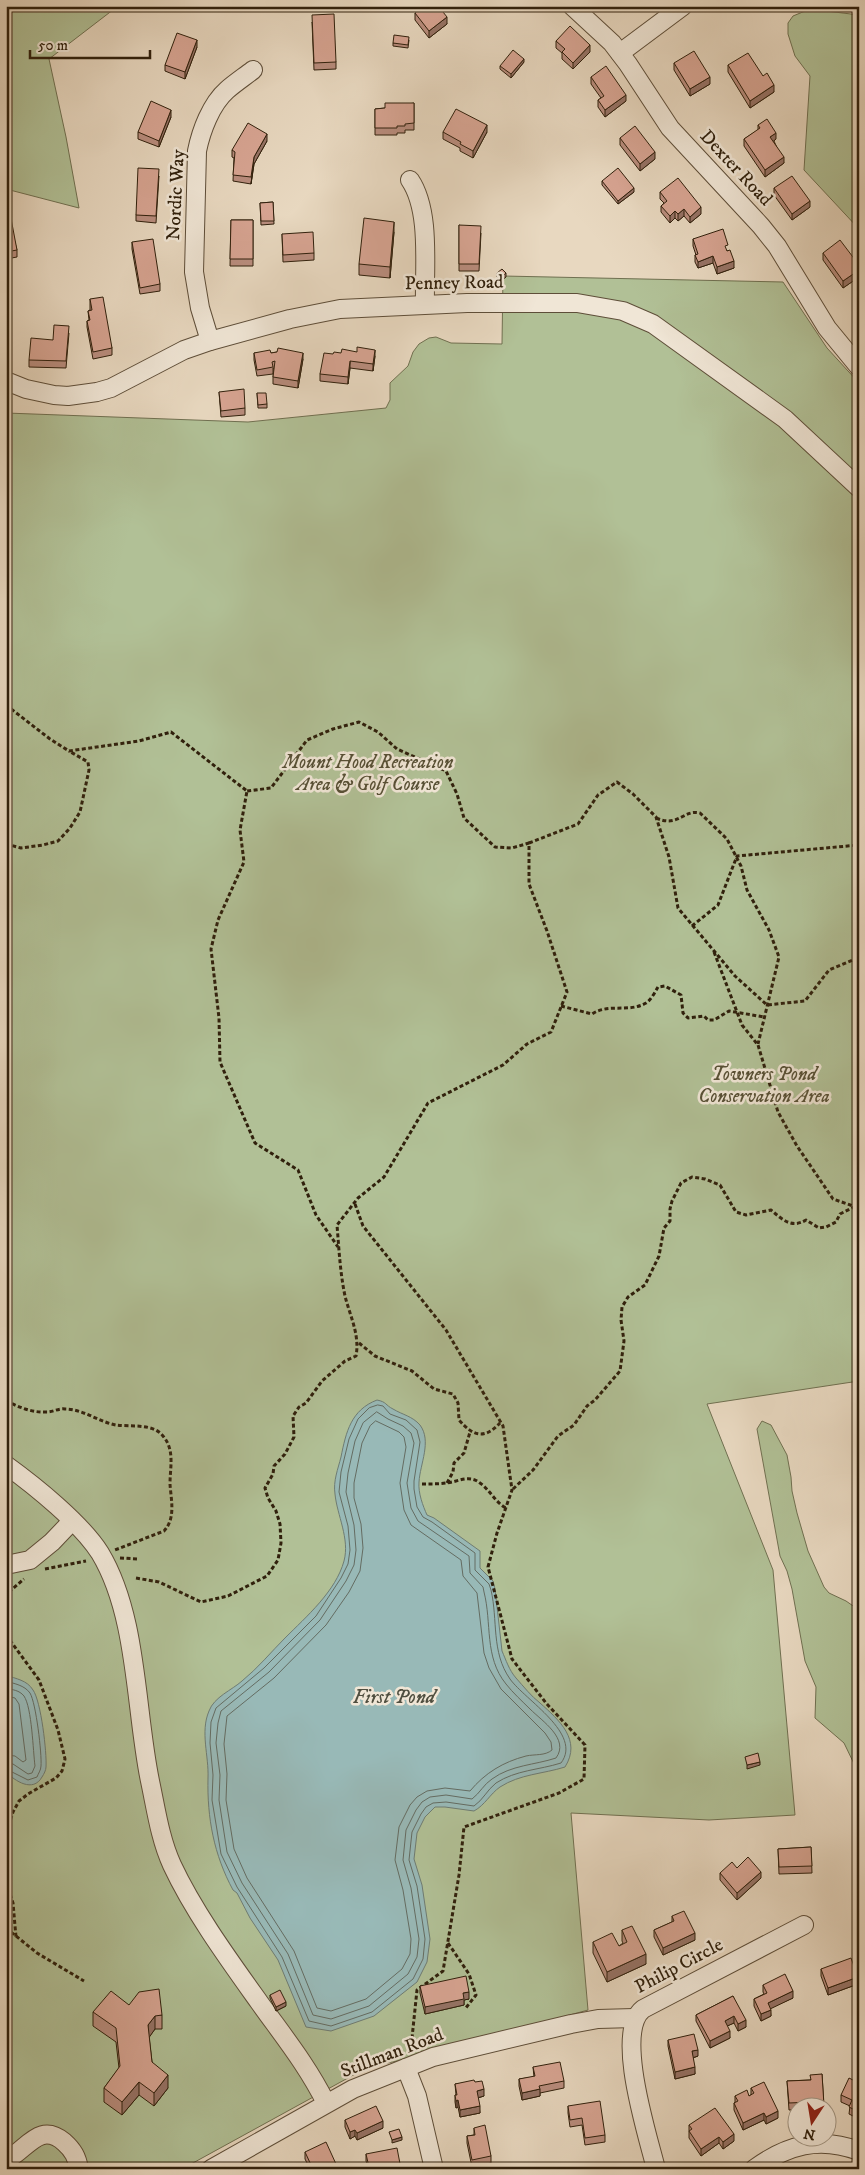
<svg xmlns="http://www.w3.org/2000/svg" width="865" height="2175" viewBox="0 0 865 2175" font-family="'IM FELL DW Pica',serif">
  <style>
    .green { fill: #b1c096; stroke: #707051 }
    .water { fill: #98b9b7; stroke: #6e7c73 }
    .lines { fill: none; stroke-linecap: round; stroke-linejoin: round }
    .shore { stroke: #646c62; stroke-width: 1 }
    .minor-casing { stroke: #5e4e39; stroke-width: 20 }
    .path { stroke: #30200c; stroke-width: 3; stroke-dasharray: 4 2.5; stroke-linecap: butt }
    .minor { stroke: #f0e6d6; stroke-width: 18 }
    .wall { fill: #b98d7e; stroke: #30200c }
    .shaded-wall { fill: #967366; stroke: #30200c }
    .building { fill: #d7a492; stroke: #30200c }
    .labels { text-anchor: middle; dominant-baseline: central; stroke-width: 5; stroke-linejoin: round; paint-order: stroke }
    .street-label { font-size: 19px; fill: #30200c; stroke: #f0e6d6 }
    .park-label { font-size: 19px; font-style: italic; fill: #575035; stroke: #f0e6d6 }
    .water-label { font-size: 20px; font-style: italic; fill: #4f4e3f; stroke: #f0e6d6 }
  </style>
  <rect width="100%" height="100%" fill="#e8d8c0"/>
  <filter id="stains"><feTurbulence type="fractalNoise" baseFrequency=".004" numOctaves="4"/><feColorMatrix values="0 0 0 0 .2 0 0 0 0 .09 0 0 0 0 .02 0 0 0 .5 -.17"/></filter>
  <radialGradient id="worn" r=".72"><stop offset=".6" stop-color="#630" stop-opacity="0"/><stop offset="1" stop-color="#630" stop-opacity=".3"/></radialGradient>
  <g class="green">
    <path d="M6,6H118L49,59L66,137L79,208L6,189Z"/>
    <path d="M810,9L859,15V229L804,170L810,76L795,56L788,34V23L793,16Z"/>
    <path d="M503,276L783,282L827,348L859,383V1381L707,1404L773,1570L795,1815L709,1820L571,1813L588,2010L412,2058L368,2067L182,2169H6V413L248,422L386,408L390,400V383L408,366L413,352L419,344L429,338L436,337L451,343L502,344Z"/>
    <path d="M762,1421L771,1425L787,1455L791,1477L792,1491L797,1513L808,1551L824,1587L829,1593L846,1601L859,1610V1774L844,1743L815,1718L816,1687L805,1661L792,1589L787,1571L780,1556L757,1429Z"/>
  </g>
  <g class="water">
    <path d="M377,1400C387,1402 385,1405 393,1409C403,1415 412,1416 420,1425C432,1441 420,1464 419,1482C418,1493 423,1506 427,1515L434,1518L480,1551V1568L493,1581L495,1589L502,1651C506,1660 509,1670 516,1678C524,1687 531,1696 540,1703C559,1720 582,1740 565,1767C543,1774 520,1774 500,1787C490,1794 485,1805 474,1811L445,1807H435L425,1817L417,1833L414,1859L422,1885L430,1939L427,1962L417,1982L374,2016L331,2031L306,2027L278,1960L250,1918L237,1893L233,1890C214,1855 207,1818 208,1778C209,1756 200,1732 209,1711C214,1697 232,1690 242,1681C258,1668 271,1652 285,1638C306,1617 336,1591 344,1561C350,1539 337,1515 335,1494C333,1481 338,1469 341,1457C346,1432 351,1410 377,1400Z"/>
    <path d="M6,1675C16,1679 27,1680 33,1690C41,1701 47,1753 46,1767C46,1770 44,1774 42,1777C33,1793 15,1781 6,1772Z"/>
  </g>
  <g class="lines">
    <g class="shore">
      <path d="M378,1405L383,1406L390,1414L406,1420L417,1430L420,1442L414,1481V1489L417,1507L423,1517L432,1522L475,1553V1570L489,1584L491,1590C498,1620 491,1652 510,1679C525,1700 583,1734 561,1763C539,1770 516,1770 496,1783C487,1790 483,1800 474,1806L446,1802L433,1803L426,1807L421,1814L412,1832L409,1860L417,1886L425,1939L423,1959L413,1979L372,2012L331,2026L309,2021L282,1957L237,1887L221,1854L212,1800L213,1775L210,1743L211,1722L216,1708L264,1668L316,1616L341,1578L348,1564L350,1550L348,1526L339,1492L341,1472L349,1439L358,1419L369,1408Z"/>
      <path d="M377,1412L388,1419L403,1426L411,1433L414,1443L407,1483L411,1508L418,1521L469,1556L470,1573L483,1587L484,1592C492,1623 484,1657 506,1684C513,1693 522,1701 530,1709C542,1721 570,1739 556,1758C535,1765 511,1765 492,1779C484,1784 480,1793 472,1799L446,1795L430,1797L422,1802L416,1810L406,1830L403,1860L411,1888L419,1939L417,1957L408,1974L369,2006L331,2019L313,2015L288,1954L242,1883L227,1852L219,1800L220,1775L216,1743L218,1723L221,1711L269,1672L320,1620L346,1581L354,1565L356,1550L354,1525L346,1492L348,1473L355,1441L363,1423Z"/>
      <path d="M376,1421L399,1432L404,1437L406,1447L400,1483L404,1510L411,1525L461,1560L463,1576L477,1593L484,1653L489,1668L501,1689L545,1733L551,1742L552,1750C545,1756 535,1754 526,1756C503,1762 485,1773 470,1791L445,1788L427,1791L417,1797L410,1805L399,1827L395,1860L403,1890L411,1939L410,1954L402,1969L366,1999L331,2011L317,2008L294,1951L247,1878L234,1849L226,1800L227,1774L224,1744L227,1716L274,1678L326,1625L349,1592L360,1571L363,1548L361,1524L354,1498V1483L362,1443L370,1426Z"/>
      <path d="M6,1681C15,1684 24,1685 30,1693C36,1703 42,1754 41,1766C41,1770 38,1774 37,1777L28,1780L6,1769"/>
      <path d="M6,1688C13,1690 19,1690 24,1696C32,1708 33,1751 35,1766L32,1773L28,1774L13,1764L6,1763"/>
      <path d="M6,1696L15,1698L19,1704L26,1760L23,1762L15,1756L6,1755"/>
    </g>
    <defs>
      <g id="minor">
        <path d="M572,6L612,43L628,64L670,128L761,226L777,246L827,328L859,367"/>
        <path d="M620,53L683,6"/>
        <path d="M410,180C431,211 424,268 425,304"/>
        <path d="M210,341L200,308L194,272L197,151C201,131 211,104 227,90C235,83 244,77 253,70"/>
        <path d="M6,381L26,389L54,395L68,396L97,392L111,388L184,350L210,341L290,319L340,309L467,303H577L623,311L653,324L785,419L859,488"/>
        <path d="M6,1465C35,1486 81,1523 100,1553C138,1616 135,1709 150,1781C156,1809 160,1839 172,1865C194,1912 229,1960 259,2002C284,2037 307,2065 326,2103"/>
        <path d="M6,1565L30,1560L52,1542L72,1521"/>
        <path d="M406,2068L417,2096L434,2169"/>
        <path d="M6,2160C27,2150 39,2121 64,2142C73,2150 77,2157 79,2169"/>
        <path d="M211,2169L353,2089L433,2057L571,2024L598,2019L634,2018"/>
        <path d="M656,2169C648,2136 614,2032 643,2009L804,1925"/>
        <path d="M754,2169C787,2145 819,2136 859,2151"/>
      </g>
    </defs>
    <use href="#minor" class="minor-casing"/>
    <g class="path">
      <path d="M6,705L50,739L69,751L139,741L171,732L247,791L240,830L244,862L218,920L211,949L219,1018L220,1062L255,1143L298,1170L316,1215L338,1247"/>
      <path d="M656,818C679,828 683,809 700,813L727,839L741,866L747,890L769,930L779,957L758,1044"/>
      <path d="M529,843L578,824L598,795L617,782L633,794L656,817L669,857L678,908L735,976L767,1005L805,1001L829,970L855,959"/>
      <path d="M6,844L21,848L43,845L58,841L70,828L80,812L89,770L88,762L69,751"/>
      <path d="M692,926L718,905L737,856L859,845"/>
      <path d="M714,952L742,1025L758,1045L778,1112L797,1146L833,1199L859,1208"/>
      <path d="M561,1006L592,1014C608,1003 629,1013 646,1003C651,1000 655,992 658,987L665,986L681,995L683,1013L688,1018L704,1016L708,1020H714L729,1011L764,1017"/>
      <path d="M355,1204L363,1226L446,1330L503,1426L512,1490L497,1533L488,1567L512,1659L546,1703L585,1745L584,1779L559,1793L464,1827L459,1875L443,1971L417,1990L412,2038"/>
      <path d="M359,1343L375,1356L412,1371L434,1389L453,1394L458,1403L459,1420C473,1436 484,1440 500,1423"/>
      <path d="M6,1401C19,1407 32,1413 47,1412C53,1412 59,1408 65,1409C83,1409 99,1422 116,1425C131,1427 153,1423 163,1436C175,1450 170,1467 170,1484C171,1500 176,1518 164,1531L115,1550"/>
      <path d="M447,1483L453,1472L454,1463L464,1453L470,1432"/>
      <path d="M422,1484C430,1484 438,1484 446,1483C458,1482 469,1474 480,1483C490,1490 495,1502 506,1508"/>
      <path d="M513,1489L533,1470L558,1436L574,1425L587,1406L595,1400L620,1371L624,1341L621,1320L622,1307L628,1297L645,1285L659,1256L664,1228L670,1221V1209L672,1201L681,1183L692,1177L705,1179L720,1185L736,1212L746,1215L771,1210C782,1219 791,1229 806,1220L819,1228L826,1227L836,1222L840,1214L854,1207"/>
      <path d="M120,1558L138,1559"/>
      <path d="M45,1569L86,1561"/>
      <path d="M136,1578L159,1582L201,1602L228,1596L267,1576L278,1560L281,1543L280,1524L276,1511L268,1498L265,1488L273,1474L274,1466L285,1454L294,1437L293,1416L299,1407L306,1403L322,1381L345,1361L356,1356C360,1335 350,1316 345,1296C340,1272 339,1249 337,1225L358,1198L384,1177L428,1103L503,1065L527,1044L551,1032L567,992L547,931L529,884V843L512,848L495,847L464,818L457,794L446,771L397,749L378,732L359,722L333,729L307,740L271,788L247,791"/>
      <path d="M6,1598L10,1591L24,1579"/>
      <path d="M6,1635L39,1680L58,1730L65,1759L62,1771L56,1778L28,1794L19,1801L13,1812L6,1834"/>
      <path d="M6,1882L13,1903L16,1937"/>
      <path d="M6,1928L37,1953L84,1981"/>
      <path d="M448,1943L469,1974L476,1995L465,2009"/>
    </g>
    <use href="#minor" class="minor"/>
  </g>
  <g class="wall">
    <path d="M212,6H254L212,10Z"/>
    <path d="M420,6H444V11L442,12L447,24L429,38L415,20V13L420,9Z"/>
    <path d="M312,22L336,62V69L314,70Z"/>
    <path d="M409,40L408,48L393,46V43Z"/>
    <path d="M556,41L590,52L573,69L562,59V53L556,48Z"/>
    <path d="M197,47L185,79L165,71V65Z"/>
    <path d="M524,62L511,78L500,69V66Z"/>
    <path d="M674,63L710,84L690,96L674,70Z"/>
    <path d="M728,65L763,76L774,92L750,108L728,72Z"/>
    <path d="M591,77L626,101L605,117L598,107V100L601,98L591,84Z"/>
    <path d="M414,103V130H405V133H397V135H375V109L385,108Z"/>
    <path d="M171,117L159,147L138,139V132Z"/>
    <path d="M758,125L776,139L774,141L784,163L765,177L744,146V139L758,130Z"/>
    <path d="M443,132H487L473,158L460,151V148L443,139Z"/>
    <path d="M620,138L655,159L640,171L620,145Z"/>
    <path d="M267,141L254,164L251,184L233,181L234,158L232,157V150Z"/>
    <path d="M159,176L156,223L136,221V215Z"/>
    <path d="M602,181L634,192L618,204L602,185Z"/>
    <path d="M774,188L810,207L792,220L774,195Z"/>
    <path d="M660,192L701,214L690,223L684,216L678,221L675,218L670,223L661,212V206L664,203L660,199Z"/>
    <path d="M273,202L274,224L261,225L260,203Z"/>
    <path d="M6,209L17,250V257L6,259Z"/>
    <path d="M231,220H253V266H230Z"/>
    <path d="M459,225L481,233L479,271H459Z"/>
    <path d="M394,232L390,278L359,275V264Z"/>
    <path d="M282,234L314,253V260L283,262Z"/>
    <path d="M693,239L728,251L734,268L717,274L713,263L698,268L695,262V255H696L693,246Z"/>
    <path d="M132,242L160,284V291L140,294L132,249Z"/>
    <path d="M823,253L859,265V277L843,288L823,260Z"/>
    <path d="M497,273L506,277L501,281L497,277Z"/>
    <path d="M90,299L112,348V355L93,359L87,327V321L89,320L88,311L90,310Z"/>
    <path d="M69,333L66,368L29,367V360L53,340Z"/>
    <path d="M277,352L303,359L298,388L273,384V377L274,368H273V374L257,376L254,360V353H271Z"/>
    <path d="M333,354L375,356L373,371L350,368L348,384L320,381V374Z"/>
    <path d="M219,392L245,408V415L221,417Z"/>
    <path d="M257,393L267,404V408H258Z"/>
    <path d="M811,1847L812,1873L779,1874L778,1849Z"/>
    <path d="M737,1868L761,1878L737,1900L720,1880V1873Z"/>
    <path d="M859,1900V1940H858L854,1908V1901Z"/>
    <path d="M672,1916L695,1940L663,1955L654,1937V1930L672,1922Z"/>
    <path d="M622,1930L646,1964L607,1982L593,1953V1942L619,1946L623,1943L622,1941Z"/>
    <path d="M821,1969L858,1984L828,1995L821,1976Z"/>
    <path d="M763,1985L793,1998L770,2008L771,2016L761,2021L754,2006V1999L764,1994L763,1992Z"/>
    <path d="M420,1986L469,1999L464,2000V2005L425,2014L420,1993Z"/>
    <path d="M270,1995L286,2006L276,2011L270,1998Z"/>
    <path d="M733,1996L746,2027L738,2031L734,2023L727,2026L730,2038L710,2048L696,2021V2015Z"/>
    <path d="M93,2012L162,2015V2029H155L149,2037L152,2062L168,2088L154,2106L139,2095L122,2115L104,2102V2088L119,2068L116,2042L93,2026Z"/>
    <path d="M668,2040L698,2056L693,2058L695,2074L675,2079L668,2046Z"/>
    <path d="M533,2067L564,2081V2088L540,2093V2096L522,2100L519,2086V2079L534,2077Z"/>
    <path d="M822,2074L824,2108H798V2110H789L787,2081L810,2080Z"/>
    <path d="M475,2082L484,2096L478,2098L480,2113L460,2117L458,2107L456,2108L455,2102V2095H456L455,2084Z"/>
    <path d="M859,2083V2119L849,2114L850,2106L841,2102V2095Z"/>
    <path d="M751,2088L778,2118L766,2124L764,2120L743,2130L734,2110V2103L735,2102V2096H749L751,2095Z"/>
    <path d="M568,2106L605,2135V2142L585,2145L582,2125L570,2127L568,2113Z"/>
    <path d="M345,2120L383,2128L357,2140L355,2136L350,2139L345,2127Z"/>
    <path d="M689,2125L734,2141L723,2149L719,2143L701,2156L689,2138Z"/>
    <path d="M474,2128L491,2156V2163L472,2167L467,2143V2136L474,2135Z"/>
    <path d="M305,2152L336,2169H310L305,2159Z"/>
    <path d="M366,2154L401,2169L368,2167L366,2161Z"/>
  </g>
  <g class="shaded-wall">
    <path d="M441,6H444V11L439,14V7Z"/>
    <path d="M447,17V24L429,38V31Z"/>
    <path d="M197,40V47L185,79V72Z"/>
    <path d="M590,45V52L573,69V63Z"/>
    <path d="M524,59V62L511,78V74Z"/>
    <path d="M710,77V84L690,96V89Z"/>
    <path d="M774,85V92L750,108V101Z"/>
    <path d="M626,95V101L605,117V110Z"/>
    <path d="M171,110V117L159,147V141Z"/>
    <path d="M487,125V132L473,158V151Z"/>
    <path d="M776,133V139L770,144V137Z"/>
    <path d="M267,134V141L254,164L251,184L254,157Z"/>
    <path d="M655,152V159L640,171V164Z"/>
    <path d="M784,157V163L765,177V170Z"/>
    <path d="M634,188V192L618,204V201Z"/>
    <path d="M810,201V207L792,220V214Z"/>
    <path d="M701,207V214L690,223V217Z"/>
    <path d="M684,209V216L678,221V214Z"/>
    <path d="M675,211V218L670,223V216Z"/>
    <path d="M394,222V232L390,278V267Z"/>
    <path d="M713,256V263L698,268V262Z"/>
    <path d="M734,261V268L717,274V267Z"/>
    <path d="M859,270V277L843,288V281Z"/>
    <path d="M506,273V277L501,281V278Z"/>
    <path d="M375,350V356L373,371V364Z"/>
    <path d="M303,353V359L298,388V381Z"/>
    <path d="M350,361V368L348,384V377Z"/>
    <path d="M760,1762V1765L747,1769V1765Z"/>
    <path d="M761,1872V1878L737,1900V1893Z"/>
    <path d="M695,1933V1940L663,1955V1948Z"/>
    <path d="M646,1954V1964L607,1982V1972Z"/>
    <path d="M858,1977V1984L828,1995V1988Z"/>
    <path d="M793,1991V1998L768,2010V2003Z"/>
    <path d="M469,1992V1999L464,2000V2005L425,2014V2007L463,1993Z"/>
    <path d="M286,2002V2006L276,2011V2007Z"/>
    <path d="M771,2010V2016L761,2021V2014Z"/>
    <path d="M155,2016V2029L148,2039V2025Z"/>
    <path d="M734,2016V2023L725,2027V2021Z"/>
    <path d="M746,2020V2027L738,2031V2024Z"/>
    <path d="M730,2031V2038L710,2048V2041Z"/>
    <path d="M698,2050V2056L692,2058V2051Z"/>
    <path d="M695,2067V2074L675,2079V2072Z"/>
    <path d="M168,2075V2088L154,2106V2093Z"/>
    <path d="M139,2082V2095L122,2115V2102Z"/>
    <path d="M484,2089V2096L477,2098V2091Z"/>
    <path d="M540,2089V2096L522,2100V2093Z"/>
    <path d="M458,2100V2107L456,2108V2101Z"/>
    <path d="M480,2106V2113L460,2117V2110Z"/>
    <path d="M778,2111V2118L766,2124V2117Z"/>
    <path d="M764,2113V2120L743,2130V2123Z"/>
    <path d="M383,2121V2128L357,2140V2133Z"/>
    <path d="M355,2130V2136L350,2139V2132Z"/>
    <path d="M734,2134V2141L723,2149V2142Z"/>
    <path d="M402,2137V2140L392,2143V2140Z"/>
    <path d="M719,2137V2143L701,2156V2149Z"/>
    <path d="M336,2164V2169H325Z"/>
  </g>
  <g class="building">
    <path d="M423,6H441L439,7L447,17L429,31L415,13Z"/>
    <path d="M334,14L336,62L314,63L312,15Z"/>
    <path d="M570,26L590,45L573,63L562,52L565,49L556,41Z"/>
    <path d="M177,33L197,40L185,72L165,65Z"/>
    <path d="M394,35L409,37L408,45L393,43Z"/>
    <path d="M513,50L524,59L511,74L500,66Z"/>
    <path d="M694,51L710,77L690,89L674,63Z"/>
    <path d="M748,53L763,76L767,73L774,85L750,101L728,65Z"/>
    <path d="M606,66L626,95L605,110L598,100L604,96L591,77Z"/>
    <path d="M151,101L171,110L159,141L138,132Z"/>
    <path d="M385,103H414V123L405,124V126H397V128H375V109L385,108Z"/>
    <path d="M456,109L487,125L473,151L460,144L461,142L443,132Z"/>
    <path d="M767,119L776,133L770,137L784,157L765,170L744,139L760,128L758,125Z"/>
    <path d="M248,123L267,134L254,157L251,177L233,175L235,152L232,150Z"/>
    <path d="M635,126L655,152L640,164L620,138Z"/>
    <path d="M138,168L159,169L156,216L136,215Z"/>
    <path d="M618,168L634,188L618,201L602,181Z"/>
    <path d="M792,176L810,201L792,214L774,188Z"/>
    <path d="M678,178L701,207L690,217L684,209L678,214L675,211L670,216L661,206L667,201L660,192Z"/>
    <path d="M273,202L274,221H261L260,203Z"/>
    <path d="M9,208L17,250L6,252V209Z"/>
    <path d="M364,218L394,222L390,267L359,264Z"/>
    <path d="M231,220H253V259H230Z"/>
    <path d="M459,225L481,226L479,264H459Z"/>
    <path d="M723,229L728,245L725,246L727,251L730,250L734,261L717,267L713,256L698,262L695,255L698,254L693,239Z"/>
    <path d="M313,232L314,253L283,255L282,234Z"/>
    <path d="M153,239L160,284L140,288L132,242Z"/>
    <path d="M840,240L859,265V270L843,281L823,253Z"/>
    <path d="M502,269L506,273L501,278L497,273Z"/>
    <path d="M103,297L112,348L93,352L87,321L90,320L88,311L92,310L90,299Z"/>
    <path d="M54,325L69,326L66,361L29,360L31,338L53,340Z"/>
    <path d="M357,347L375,350L373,364L350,361L348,377L320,374L324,353L333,354L334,352L341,353L342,349L357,352Z"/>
    <path d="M278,348L303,353L298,381L273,377L275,361L272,362L273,367L257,370L254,353L270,350L271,353L277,352Z"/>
    <path d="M244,389L245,408L221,411L219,392Z"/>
    <path d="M257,393H266L267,404L258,405Z"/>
    <path d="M758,1753L760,1762L747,1765L745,1757Z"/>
    <path d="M811,1847L812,1866L779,1867L778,1849Z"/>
    <path d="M748,1857L761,1872L737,1893L720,1873L732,1862L737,1868Z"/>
    <path d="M859,1900V1933H858L854,1901Z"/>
    <path d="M684,1911L695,1933L663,1948L654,1930L674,1921L672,1916Z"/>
    <path d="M632,1926L646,1954L607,1972L593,1942L612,1933L619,1946L627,1942L622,1930Z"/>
    <path d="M851,1958L858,1977L828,1988L821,1969Z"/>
    <path d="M785,1974L793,1991L768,2003L771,2010L761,2014L754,1999L767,1993L763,1985Z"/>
    <path d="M466,1976L469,1992L463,1993L464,1999L425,2007L420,1986Z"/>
    <path d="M159,1989L162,2015L155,2016L148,2025L152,2062L168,2075L154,2093L139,2082L122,2102L104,2088L120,2066L116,2028L93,2012L111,1991L129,2005L139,1992Z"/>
    <path d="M280,1990L286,2002L276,2007L270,1995Z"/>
    <path d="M733,1996L746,2020L738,2024L734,2016L725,2021L730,2031L710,2041L696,2015Z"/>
    <path d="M694,2034L698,2050L692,2051L695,2067L675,2072L668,2040Z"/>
    <path d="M560,2062L564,2081L539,2086L540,2089L522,2093L519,2079L535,2076L533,2067Z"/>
    <path d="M822,2074L824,2105L812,2106V2102L789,2103L787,2081L811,2080L810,2075Z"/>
    <path d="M849,2078L859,2083V2112L849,2107L852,2100L841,2095Z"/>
    <path d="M474,2080L475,2082L482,2081L484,2089L477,2091L480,2106L460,2110L458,2100L456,2101L455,2095H457L455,2084Z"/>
    <path d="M764,2082L778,2111L766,2117L764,2113L743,2123L734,2103L738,2101L735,2096L747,2090L749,2096L754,2093L751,2088Z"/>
    <path d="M600,2101L605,2135L585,2138L582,2118L570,2120L568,2106Z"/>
    <path d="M376,2106L383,2121L357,2133L355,2130L350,2132L345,2120Z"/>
    <path d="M715,2108L734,2134L723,2142L719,2137L701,2149L689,2131L692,2129L689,2125Z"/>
    <path d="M485,2125L491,2156L472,2160L467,2136L475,2135L474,2128Z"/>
    <path d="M399,2129L402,2137L392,2140L389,2132Z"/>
    <path d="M326,2142L336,2164L325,2169H310L312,2167L305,2152Z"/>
    <path d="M397,2148L401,2169H365L364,2168L369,2167L366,2154Z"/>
  </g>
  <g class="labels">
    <g class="street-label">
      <text transform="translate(736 168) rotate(47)">Dexter Road</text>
      <text transform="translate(176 195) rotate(-87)">Nordic Way</text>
      <text transform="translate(454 283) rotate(-1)">Penney Road</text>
      <text transform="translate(679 1966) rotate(-28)">Philip Circle</text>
      <text transform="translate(392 2053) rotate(-21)">Stillman Road</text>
    </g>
    <g class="park-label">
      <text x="368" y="762">Mount Hood Recreation<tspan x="368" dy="22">Area &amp; Golf Course</tspan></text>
      <text x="764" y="1074">Towners Pond<tspan x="764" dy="22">Conservation Area</tspan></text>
    </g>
    <g class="water-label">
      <text x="394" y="1697">First Pond</text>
    </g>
  </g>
  <rect width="865" height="2175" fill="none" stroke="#e8d8c0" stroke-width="25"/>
  <rect x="8" y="8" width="850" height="2160" fill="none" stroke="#30200c" stroke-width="2.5"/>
  <rect x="12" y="12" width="840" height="2150" fill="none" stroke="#30200c"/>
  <g transform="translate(812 2122) rotate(192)"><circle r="24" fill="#f0e6d6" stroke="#a39785"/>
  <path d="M0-4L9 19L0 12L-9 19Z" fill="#8f2418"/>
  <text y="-8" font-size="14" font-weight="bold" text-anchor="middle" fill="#30200c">N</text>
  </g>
  <path d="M30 50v8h120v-8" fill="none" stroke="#30200c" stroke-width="2.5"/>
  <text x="38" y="50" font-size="15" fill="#30200c" stroke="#f0e6d6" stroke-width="4" paint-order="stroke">50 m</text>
  <rect width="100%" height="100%" filter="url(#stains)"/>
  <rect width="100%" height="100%" fill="url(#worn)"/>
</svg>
